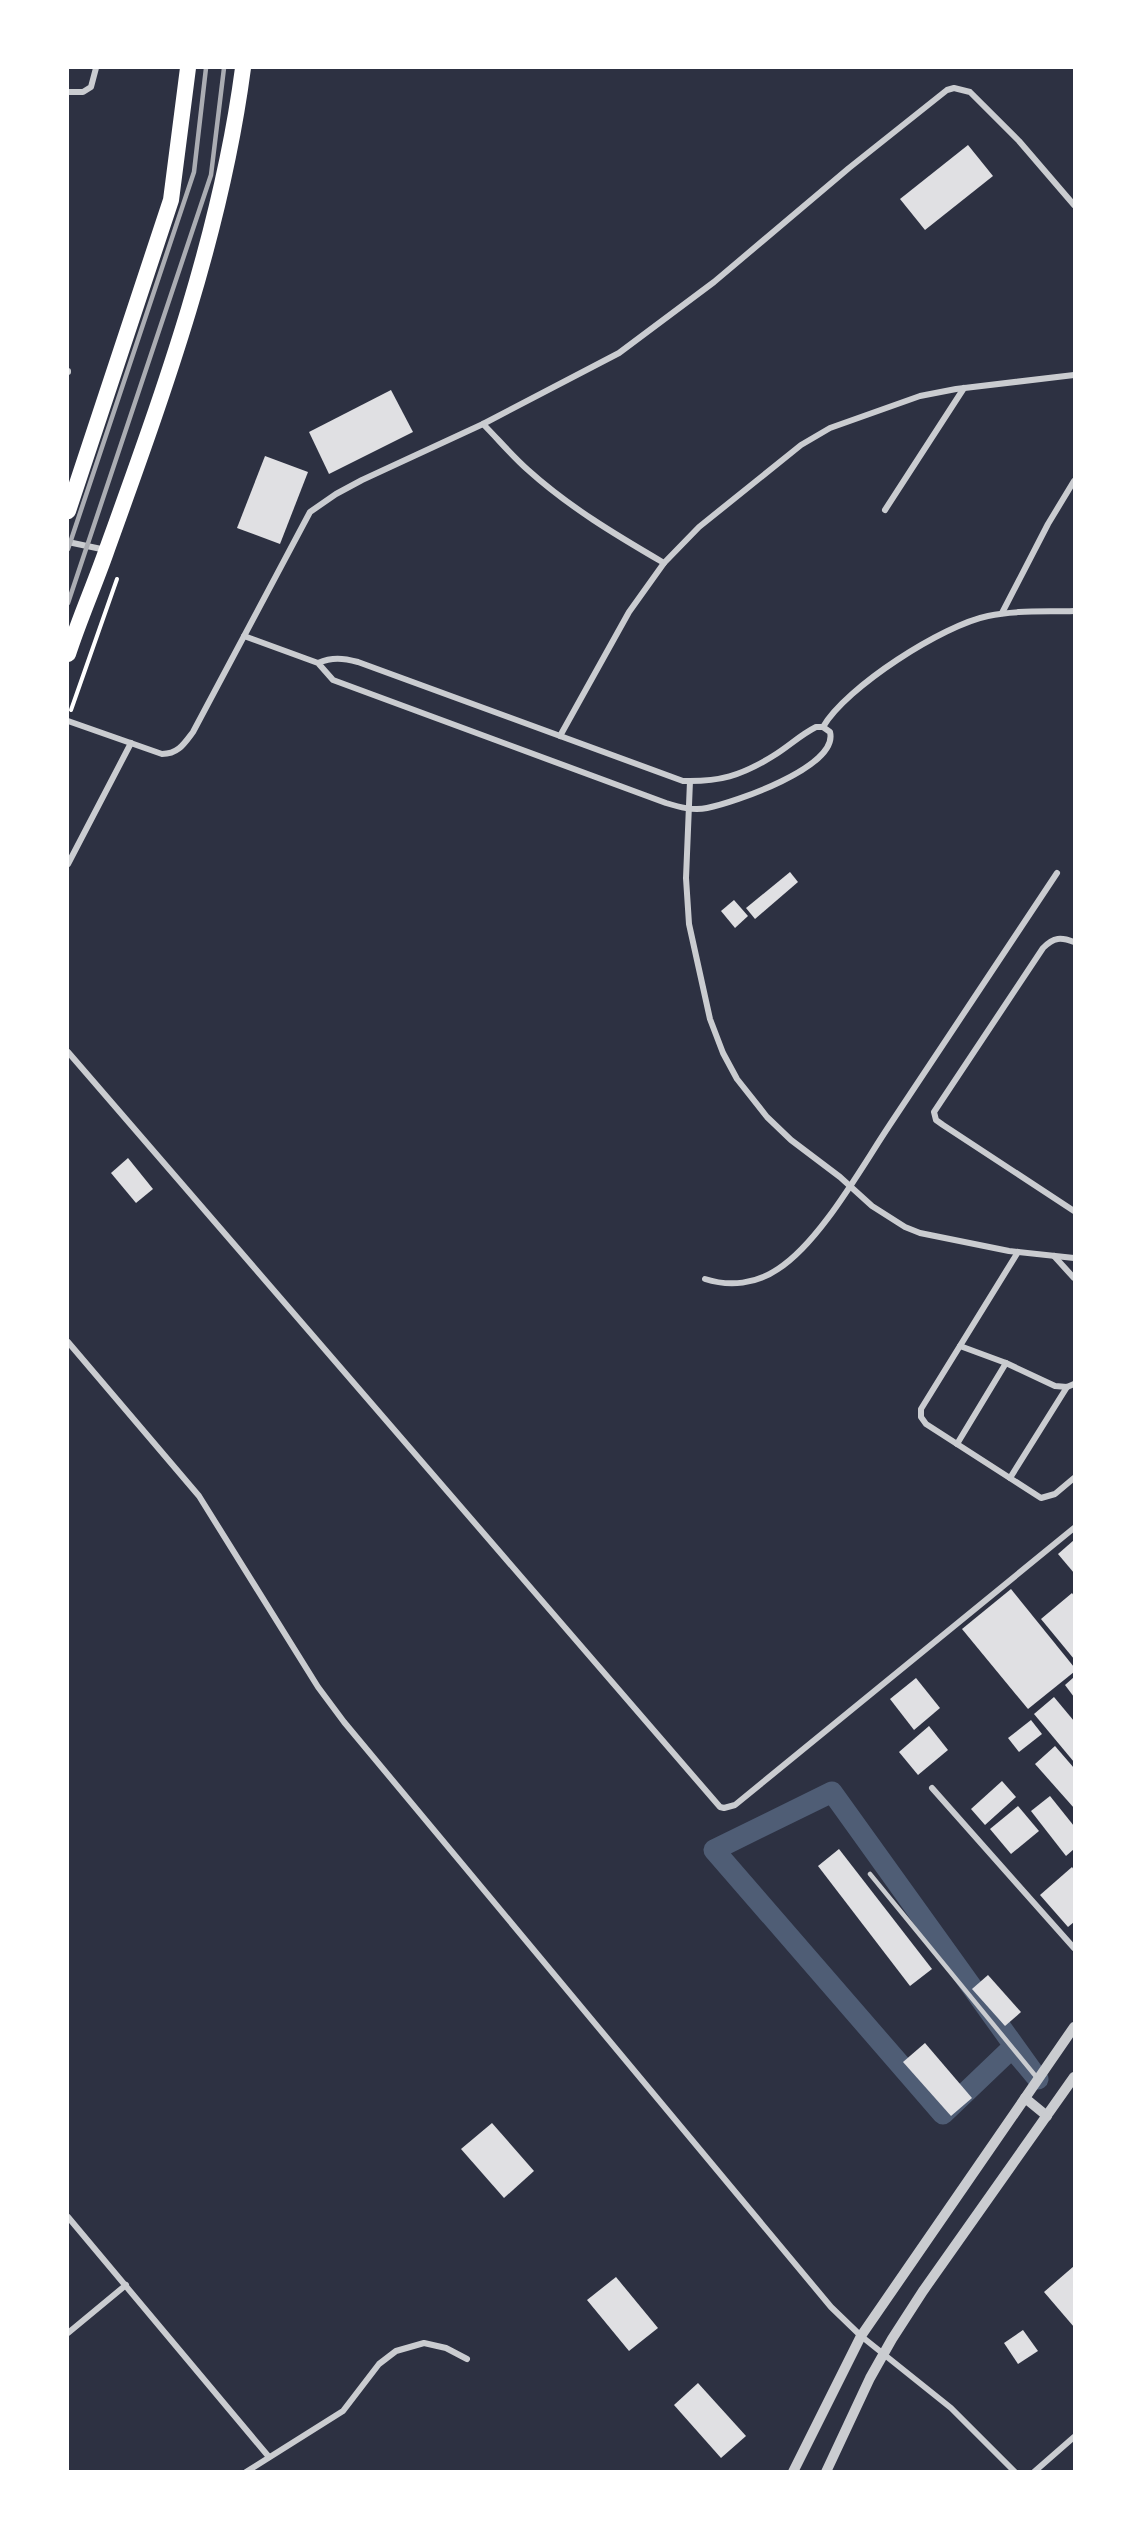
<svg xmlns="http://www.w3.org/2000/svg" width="1142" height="2539" viewBox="0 0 1142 2539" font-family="'Zilla Slab',serif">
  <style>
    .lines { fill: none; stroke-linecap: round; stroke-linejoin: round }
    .canal { stroke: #4f5d75; stroke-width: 21 }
    .building { fill: #e0e0e3 }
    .path { stroke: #fff; stroke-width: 4 }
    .service { stroke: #caccd0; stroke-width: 4.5 }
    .minor { stroke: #caccd0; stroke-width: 6 }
    .tertiary { stroke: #caccd0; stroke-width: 10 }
    .trunk { stroke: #fff; stroke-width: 16 }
    .rail { stroke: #abadb3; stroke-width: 4.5 }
  </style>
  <rect width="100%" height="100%" fill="#2d3142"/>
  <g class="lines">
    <path class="canal" d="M832,1792L1038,2079L1012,2048L943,2114L714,1850Z"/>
  </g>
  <g class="building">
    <path d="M968,145L993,176L925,230L900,199Z"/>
    <path d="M391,390L413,432L329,474L309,432Z"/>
    <path d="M265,456L308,472L280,544L237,528Z"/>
    <path d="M790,872L798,882L755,919L746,908Z"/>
    <path d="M734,900L748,916L735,928L721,911Z"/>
    <path d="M128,1158L153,1189L136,1203L111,1173Z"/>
    <path d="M1074,1540V1573L1058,1554Z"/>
    <path d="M1011,1589L1074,1667V1672L1028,1709L962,1629Z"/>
    <path d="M1072,1593L1074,1596V1659L1041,1619Z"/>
    <path d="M1074,1677V1697L1065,1685Z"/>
    <path d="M916,1678L940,1708L914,1730L890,1699Z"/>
    <path d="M1054,1697L1074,1721V1762L1034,1714Z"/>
    <path d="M1031,1720L1042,1734L1019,1752L1008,1738Z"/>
    <path d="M929,1726L948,1750L918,1775L899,1752Z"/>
    <path d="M1055,1746L1074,1768V1808L1035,1764Z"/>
    <path d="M1002,1781L1016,1797L985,1825L971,1809Z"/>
    <path d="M1050,1796L1074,1826V1849L1066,1856L1031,1811Z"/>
    <path d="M1018,1806L1039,1831L1011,1854L990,1829Z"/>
    <path d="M839,1849L932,1969L910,1986L818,1866Z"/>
    <path d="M1072,1867L1074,1870V1922L1068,1927L1040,1895Z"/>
    <path d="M988,1975L1021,2012L1005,2026L972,1989Z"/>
    <path d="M925,2043L972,2098L951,2116L903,2062Z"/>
    <path d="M492,2123L534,2171L504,2198L461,2149Z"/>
    <path d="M1074,2266V2327L1044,2292Z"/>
    <path d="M616,2277L658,2328L629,2351L587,2300Z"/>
    <path d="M1023,2330L1038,2351L1018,2364L1004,2343Z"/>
    <path d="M698,2383L746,2436L721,2458L674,2405Z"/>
  </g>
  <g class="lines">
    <path class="path" d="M71,710L117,579"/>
    <path class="service" d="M870,1874L1038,2079"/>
    <g class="minor">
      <path d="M68,92H83L91,87L96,68"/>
      <path d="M68,371V372"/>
      <path d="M483,424C498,439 512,456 528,470C569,507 616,535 664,563"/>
      <path d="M885,510L964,388"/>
      <path d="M68,542L106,550"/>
      <path d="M1002,613L1048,524L1074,481"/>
      <path d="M244,636L318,663L333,680L666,803C679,807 693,811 707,808C733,803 839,767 830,732L823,727H816C800,735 788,747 773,756C741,776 719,782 683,781L358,662C343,658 332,657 318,663"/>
      <path d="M68,721L162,754C178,754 184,744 193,732L310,512L336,494L362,480L483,424L619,353L714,282L849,168L947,90L954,88L970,92L1019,141L1074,205"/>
      <path d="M823,727C846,687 943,625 988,616C1015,610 1046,612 1074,611"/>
      <path d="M560,736L629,612L664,563L699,527L801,445L830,428L920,396L956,389L1074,375"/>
      <path d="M690,781L686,878L689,924L710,1019L723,1053L737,1079L767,1117L791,1140L840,1177L872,1206L905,1227L920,1233L1009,1251L1074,1258"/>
      <path d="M68,864L131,743"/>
      <path d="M1074,942C1061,937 1054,937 1043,948L934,1112L936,1120L943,1125L1074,1211"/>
      <path d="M68,1052L720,1807L724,1808L735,1805L1074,1528"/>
      <path d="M1018,1252L921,1409V1417L926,1424L1041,1498L1055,1494L1074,1478"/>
      <path d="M1054,1256L1074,1278"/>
      <path d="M705,1279C730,1287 756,1284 778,1269C820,1242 861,1168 889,1126C945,1042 1001,957 1057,873"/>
      <path d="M68,1342L199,1496L318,1687L344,1722L831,2307L861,2336L951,2408L1015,2472"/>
      <path d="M960,1346L1006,1363L1055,1386L1067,1387L1074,1384"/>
      <path d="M957,1444L1006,1363"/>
      <path d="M1010,1478L1067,1387"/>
      <path d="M932,1788L1074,1948"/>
      <path d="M68,2217L269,2457"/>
      <path d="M68,2333L126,2285"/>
      <path d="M246,2472L343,2411L379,2364L396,2351L424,2343L446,2348L467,2359"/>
      <path d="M1034,2472L1074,2437"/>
    </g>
    <g class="tertiary">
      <path d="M1025,2098L1047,2116"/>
      <path d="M793,2472L861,2336L1074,2027"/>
      <path d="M826,2472L870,2378L892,2339L923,2291L1074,2077"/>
    </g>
    <g class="trunk">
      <path d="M68,511L171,200L188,68"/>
      <path d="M68,654C79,620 94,586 106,552C163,394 221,235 243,68"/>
    </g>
    <g class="rail">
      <path d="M68,549L194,172L206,68"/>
      <path d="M68,603L211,175L224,68"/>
    </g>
  </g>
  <rect width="1142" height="2539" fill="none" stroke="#ffffff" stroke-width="138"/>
</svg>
